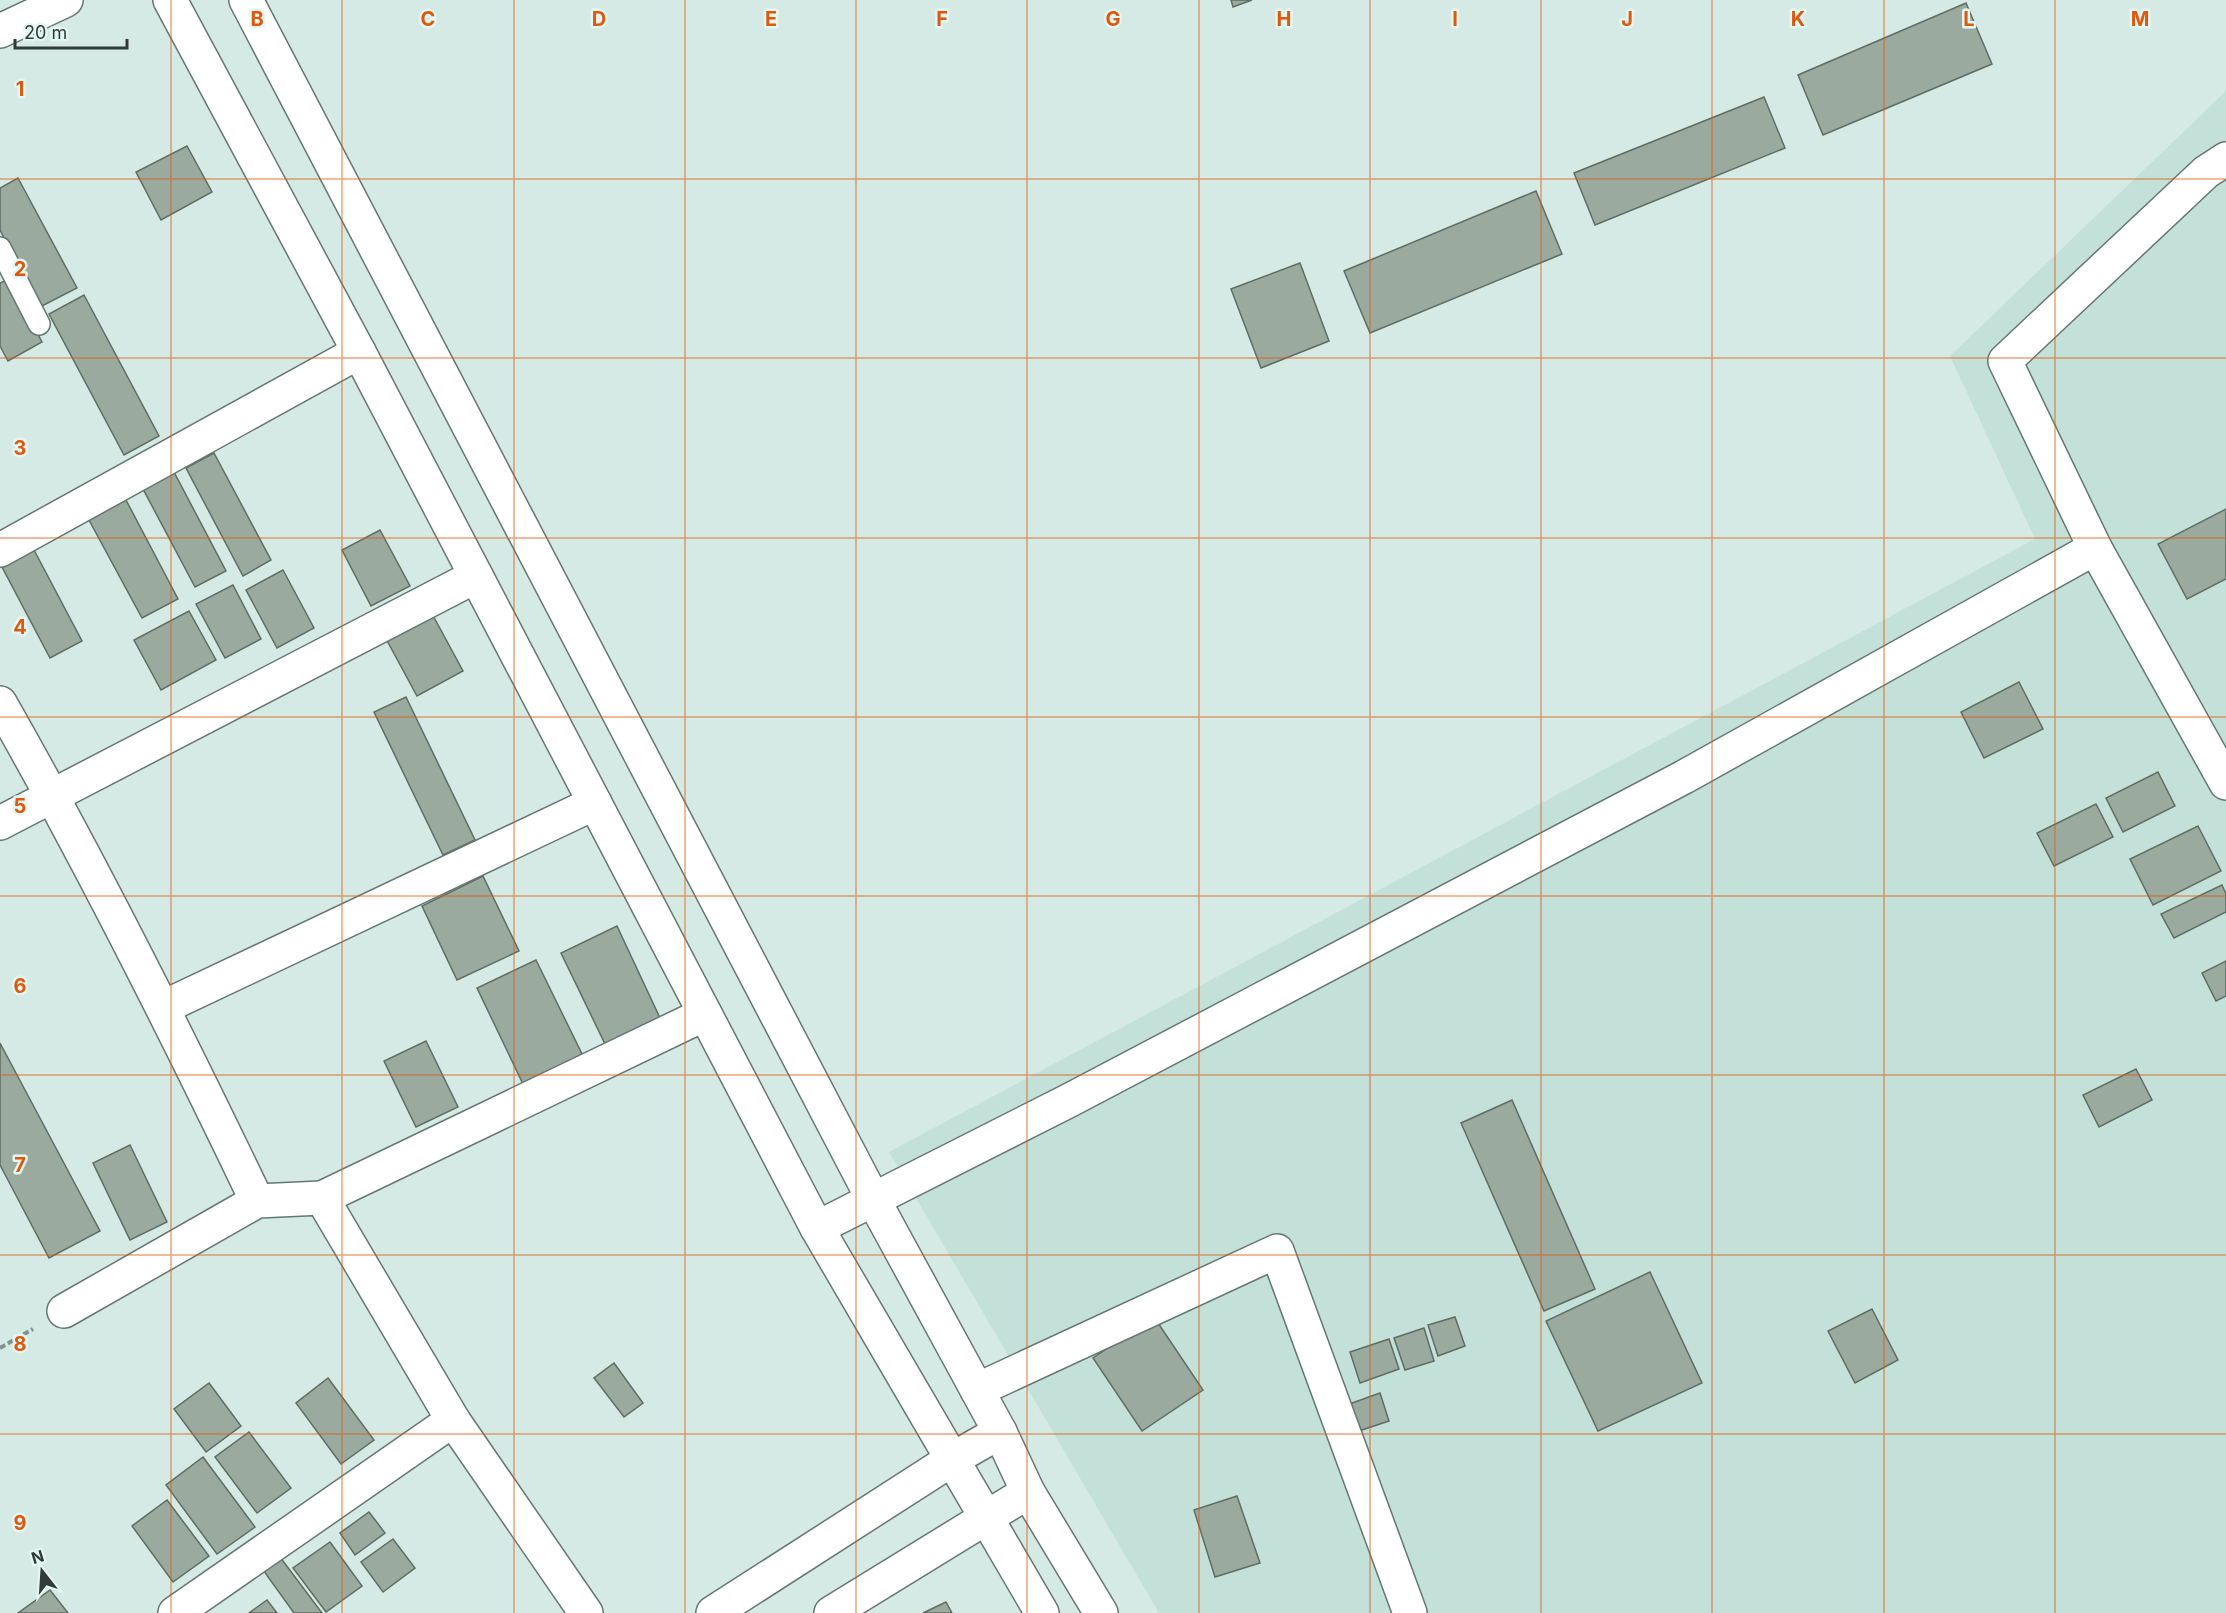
<svg xmlns="http://www.w3.org/2000/svg" width="2226" height="1613" viewBox="0 0 2226 1613" font-family="Inter,sans-serif">
  <style>
    .built { fill: #c3e1d9 }
    .building { fill: #9baa9f; stroke: #5f6d62; stroke-width: 1.5 }
    .lines { fill: none; stroke-linecap: round; stroke-linejoin: round }
    .lane-casing { stroke: #657773; stroke-width: 24 }
    .street-casing { stroke: #657773; stroke-width: 36 }
    .secondary-casing { stroke: #657773; stroke-width: 36 }
    .path { stroke: #83928e; stroke-width: 4; stroke-dasharray: 6 3; stroke-linecap: butt }
    .lane { stroke: #fff; stroke-width: 21 }
    .street { stroke: #fff; stroke-width: 33 }
    .secondary { stroke: #fff; stroke-width: 33 }
    .grid { fill: none; stroke: #df580e; stroke-width: 1.5; stroke-opacity: 0.55 }
    .grid-label { font-size: 20px; text-anchor: middle; font-weight: bold; fill: #df580e; stroke: #e2f7f2; stroke-width: 5; stroke-linejoin: round; paint-order: stroke }
  </style>
  <rect width="100%" height="100%" fill="#d5eae4"/>
  <path class="built" d="M2226,91V1613H1159L889,1152L2035,539L1950,356Z"/>
  <g class="building">
    <path d="M1231,0H1252L1233,7Z"/>
    <path d="M1966,3L1992,64L1823,135L1798,75Z"/>
    <path d="M1764,97L1785,148L1595,225L1574,173Z"/>
    <path d="M187,146L212,192L161,220L136,172Z"/>
    <path d="M18,178L77,288L40,307L0,230V188Z"/>
    <path d="M1536,191L1562,254L1370,333L1344,271Z"/>
    <path d="M1300,263L1329,341L1261,368L1231,289Z"/>
    <path d="M9,279L42,342L8,361L0,346V283Z"/>
    <path d="M84,295L159,436L124,455L49,314Z"/>
    <path d="M214,453L271,560L243,576L186,468Z"/>
    <path d="M174,472L226,571L195,587L143,489Z"/>
    <path d="M126,500L178,599L142,618L89,520Z"/>
    <path d="M2226,509V579L2187,599L2158,544Z"/>
    <path d="M380,530L410,586L371,606L342,550Z"/>
    <path d="M34,550L82,641L50,658L2,567Z"/>
    <path d="M283,570L314,628L277,648L246,590Z"/>
    <path d="M233,585L261,639L225,658L196,604Z"/>
    <path d="M430,610L463,671L417,696L384,635Z"/>
    <path d="M189,611L216,660L161,690L134,640Z"/>
    <path d="M2019,682L2043,729L1984,758L1961,712Z"/>
    <path d="M406,697L475,840L443,855L374,712Z"/>
    <path d="M2158,772L2175,806L2123,832L2106,798Z"/>
    <path d="M2096,804L2113,837L2054,866L2037,833Z"/>
    <path d="M2198,826L2221,871L2153,905L2130,859Z"/>
    <path d="M483,876L519,951L457,980L422,906Z"/>
    <path d="M2222,885L2226,894V912L2174,938L2161,914Z"/>
    <path d="M617,926L660,1018L605,1044L561,953Z"/>
    <path d="M536,960L583,1056L523,1084L477,988Z"/>
    <path d="M2226,961V996L2216,1001L2202,973Z"/>
    <path d="M426,1041L458,1107L416,1127L384,1061Z"/>
    <path d="M0,1043L100,1231L49,1258L0,1165Z"/>
    <path d="M2136,1069L2152,1100L2099,1127L2083,1095Z"/>
    <path d="M1512,1100L1595,1289L1544,1311L1461,1123Z"/>
    <path d="M130,1145L167,1222L130,1240L93,1163Z"/>
    <path d="M1650,1272L1702,1383L1598,1431L1546,1321Z"/>
    <path d="M1872,1309L1898,1360L1855,1383L1828,1331Z"/>
    <path d="M1154,1317L1203,1390L1142,1431L1093,1358Z"/>
    <path d="M1455,1317L1465,1346L1438,1356L1428,1325Z"/>
    <path d="M1424,1328L1434,1361L1405,1370L1394,1338Z"/>
    <path d="M1389,1339L1399,1369L1360,1383L1350,1352Z"/>
    <path d="M614,1363L643,1403L624,1417L594,1378Z"/>
    <path d="M328,1378L374,1440L341,1464L296,1403Z"/>
    <path d="M209,1383L241,1426L206,1452L174,1409Z"/>
    <path d="M1380,1393L1389,1421L1350,1434L1341,1407Z"/>
    <path d="M249,1432L291,1488L257,1513L215,1457Z"/>
    <path d="M203,1457L255,1527L217,1554L166,1485Z"/>
    <path d="M1237,1496L1260,1563L1215,1577L1194,1510Z"/>
    <path d="M167,1500L209,1556L173,1582L132,1526Z"/>
    <path d="M369,1512L385,1533L355,1555L340,1533Z"/>
    <path d="M393,1539L415,1568L383,1592L361,1562Z"/>
    <path d="M330,1542L362,1586L326,1612L293,1568Z"/>
    <path d="M280,1557L322,1613H294L263,1570Z"/>
    <path d="M50,1590L68,1613H18Z"/>
    <path d="M267,1600L277,1613H249Z"/>
    <path d="M946,1602L952,1613H923Z"/>
  </g>
  <g class="lines">
    <defs>
      <path id="lane" d="M0,248L39,324"/>
      <g id="street">
        <path d="M2095,548L2226,783"/>
        <path d="M0,550L359,352"/>
        <path d="M0,703C93,866 176,1032 257,1201"/>
        <path d="M0,823L476,576"/>
        <path d="M164,1007L595,803"/>
        <path d="M322,1198L705,1014"/>
        <path d="M817,1228L1070,1100L1684,777L2095,548L2005,361L2206,172L2226,159"/>
        <path d="M64,1311L257,1201L322,1198L453,1420L586,1613"/>
        <path d="M977,1390L1277,1251L1410,1613"/>
        <path d="M175,1613L453,1420"/>
      </g>
      <g id="secondary">
        <path d="M170,0L359,352L817,1228L1042,1613"/>
        <path d="M246,0L873,1199L1000,1432L1028,1492L1101,1613"/>
        <path d="M0,31L66,0"/>
        <path d="M713,1613L951,1460L1000,1432"/>
        <path d="M831,1613L1028,1492"/>
      </g>
    </defs>
    <use href="#lane" class="lane-casing"/>
    <use href="#street" class="street-casing"/>
    <use href="#secondary" class="secondary-casing"/>
    <path class="path" d="M0,1348L33,1329"/>
    <use href="#lane" class="lane"/>
    <use href="#street" class="street"/>
    <use href="#secondary" class="secondary"/>
  </g>
  <path class="grid" d="M171,0V1613M342,0V1613M514,0V1613M685,0V1613M856,0V1613M1027,0V1613M1199,0V1613M1370,0V1613M1541,0V1613M1712,0V1613M1884,0V1613M2055,0V1613M0,179H2226M0,358H2226M0,538H2226M0,717H2226M0,896H2226M0,1075H2226M0,1255H2226M0,1434H2226"/>
  <g class="grid-label">
    <text x="257" y="26">B</text>
    <text x="428" y="26">C</text>
    <text x="599" y="26">D</text>
    <text x="771" y="26">E</text>
    <text x="942" y="26">F</text>
    <text x="1113" y="26">G</text>
    <text x="1284" y="26">H</text>
    <text x="1455" y="26">I</text>
    <text x="1627" y="26">J</text>
    <text x="1798" y="26">K</text>
    <text x="1969" y="26">L</text>
    <text x="2140" y="26">M</text>
    <text x="20" y="96">1</text>
    <text x="20" y="276">2</text>
    <text x="20" y="455">3</text>
    <text x="20" y="634">4</text>
    <text x="20" y="813">5</text>
    <text x="20" y="993">6</text>
    <text x="20" y="1172">7</text>
    <text x="20" y="1351">8</text>
    <text x="20" y="1530">9</text>
  </g>
  <g transform="translate(42 1571) rotate(343)" stroke="#e2f7f2" stroke-width="4.5" paint-order="stroke">
  <path d="M0-4.5L10 22L0 15L-10 22Z" fill="#323b39"/>
  <text y="-9" font-size="16" font-weight="bold" text-anchor="middle" fill="#323b39">N</text>
  </g>
  <path d="M15 39v9h112v-9" fill="none" stroke="#323b39" stroke-width="3"/>
  <text x="24" y="39" font-size="18" fill="#323b39" stroke="#e2f7f2" stroke-width="4.5" paint-order="stroke">20 m</text>
</svg>
